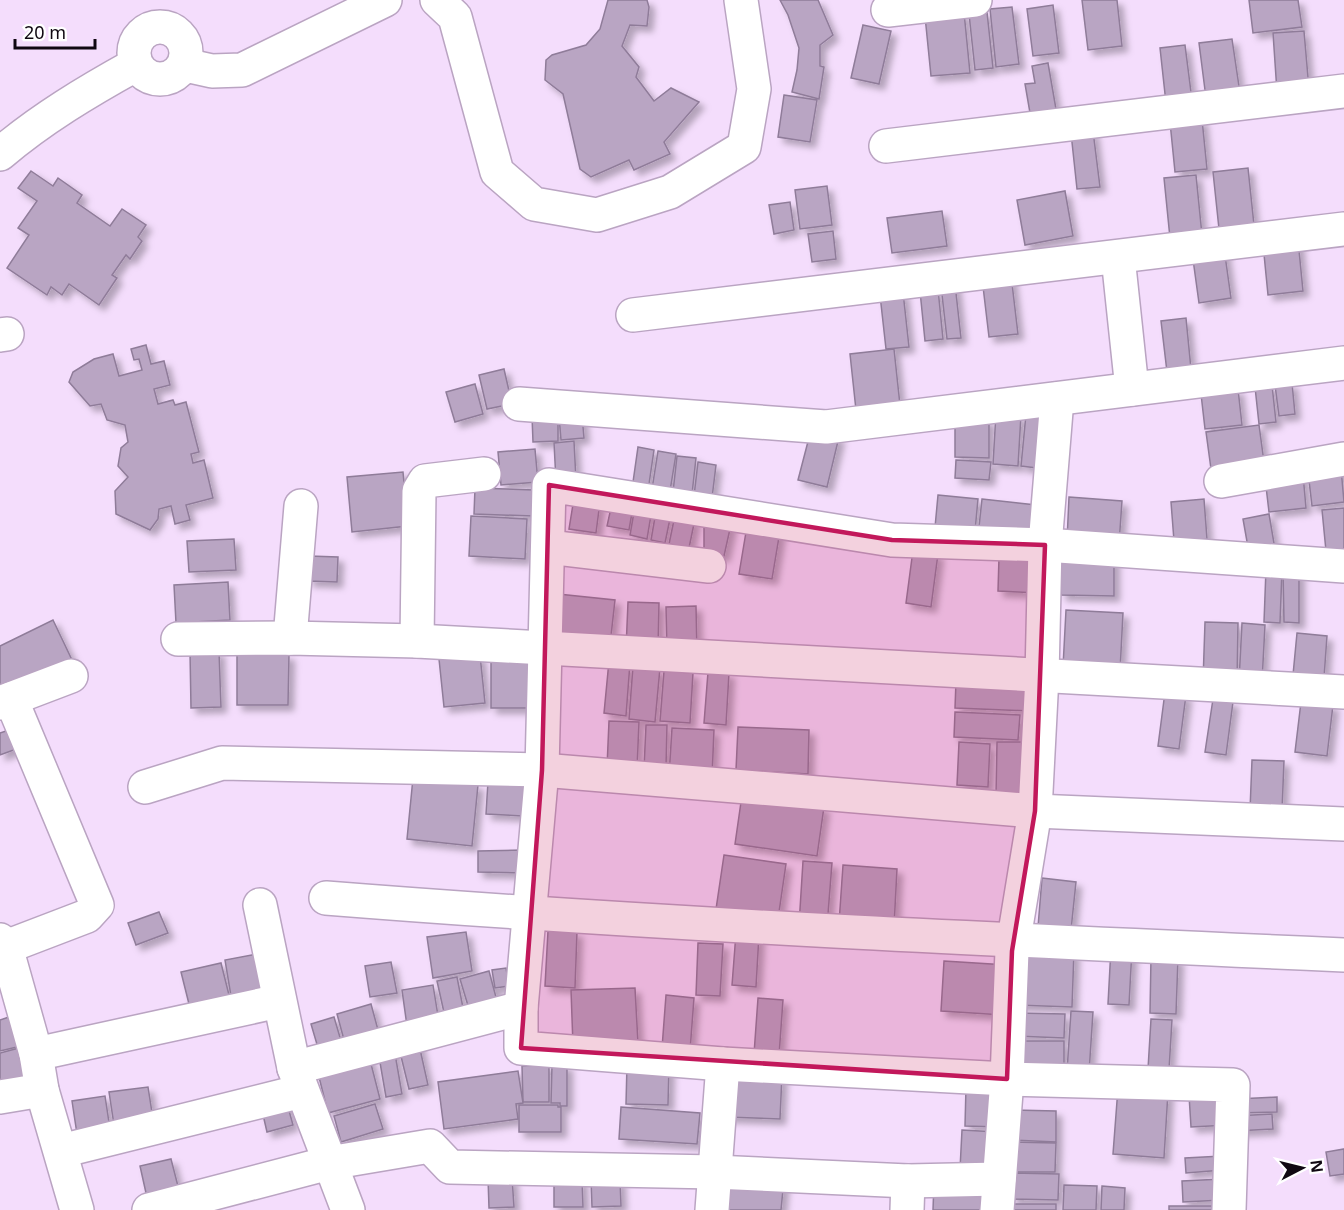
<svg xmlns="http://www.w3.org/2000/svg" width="1344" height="1210" viewBox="0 0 1344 1210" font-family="'Noto Sans',sans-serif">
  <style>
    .building { fill: #b9a5c3; stroke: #8f7c99; stroke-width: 1.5; filter: url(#shadow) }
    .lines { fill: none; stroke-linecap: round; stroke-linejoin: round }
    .minor-casing { stroke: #baa4c2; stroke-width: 36 }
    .minor { stroke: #fff; stroke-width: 33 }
    .marked { fill: #c2185b; fill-opacity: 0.2; stroke: #c2185b; stroke-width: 4.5; stroke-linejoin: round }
  </style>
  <defs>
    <filter id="shadow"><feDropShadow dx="5.5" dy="5.5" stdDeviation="3" flood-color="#0004"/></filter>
  </defs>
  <rect width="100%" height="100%" fill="#f4ddfc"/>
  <g class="building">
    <path d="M608,0H647L649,7L647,26L630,25L622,46L639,67L636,77L654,101L671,88L699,102L664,142L670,154L634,170L629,160L591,177L580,169L563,94L545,80L546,60L552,55L586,45L600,29Z"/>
    <path d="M780,0H818L833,35L820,45V66L824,67L819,99L792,92L797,70L799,48L788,15Z"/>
    <path d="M1082,0H1117L1122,46L1088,50Z"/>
    <path d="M1249,0H1298L1302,27L1253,33Z"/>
    <path d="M1053,5L1059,53L1033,56L1027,9Z"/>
    <path d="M1012,7L1019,64L996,67L990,9Z"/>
    <path d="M964,12L970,73L931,76L925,16Z"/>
    <path d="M987,12L993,68L975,70L969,14Z"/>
    <path d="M863,25L891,31L879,84L851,78Z"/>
    <path d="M1304,31L1309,89L1277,92L1273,33Z"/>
    <path d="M1232,39L1240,93L1206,98L1199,43Z"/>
    <path d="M1185,45L1192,100L1166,103L1160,48Z"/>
    <path d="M1048,63L1056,109L1030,113L1025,84L1035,83L1032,66Z"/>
    <path d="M784,95L817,100L810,142L778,137Z"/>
    <path d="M1202,119L1207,169L1175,172L1170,122Z"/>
    <path d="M1093,131L1100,187L1077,189L1071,133Z"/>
    <path d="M1248,168L1254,225L1219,229L1213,172Z"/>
    <path d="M31,171L53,186L58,178L82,195L77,203L110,226L122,209L146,225L138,237L142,241L130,259L126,255L112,275L117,278L99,305L69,284L62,295L51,287L47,295L7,268L29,235L18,228L37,201L18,188Z"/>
    <path d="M1196,175L1202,235L1170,238L1164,178Z"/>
    <path d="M827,186L832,225L800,229L795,190Z"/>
    <path d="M1065,191L1073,236L1025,245L1017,200Z"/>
    <path d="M790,202L794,230L774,234L769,205Z"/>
    <path d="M942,211L947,246L892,253L887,218Z"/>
    <path d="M833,231L836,259L812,262L808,234Z"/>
    <path d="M1298,240L1303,291L1268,295L1263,244Z"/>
    <path d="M1224,248L1231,298L1199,303L1192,252Z"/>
    <path d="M1011,275L1018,334L989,337L982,278Z"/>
    <path d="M955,284L961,338L947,339L941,286Z"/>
    <path d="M938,289L943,339L925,341L920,291Z"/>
    <path d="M903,292L909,347L886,349L880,295Z"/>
    <path d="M1186,318L1191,369L1167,372L1161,321Z"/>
    <path d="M146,345L151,364L164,361L170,385L154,389L158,404L173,400L175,405L186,402L199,452L191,454L193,463L204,460L213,498L186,505L190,520L175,524L171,506L159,509L158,519L150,530L116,514L115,491L128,477L118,466L121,448L128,442L125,425L107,420L101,404L90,406L69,382L73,372L94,359L113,354L119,376L142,370L139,359L134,360L131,349Z"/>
    <path d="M894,349L900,405L856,410L850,354Z"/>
    <path d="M504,369L512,404L487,409L479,375Z"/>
    <path d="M1292,383L1295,414L1279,416L1275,385Z"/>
    <path d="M475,384L483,414L455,422L446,392Z"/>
    <path d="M1272,385L1276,422L1259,424L1255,387Z"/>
    <path d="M1238,389L1242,425L1205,429L1201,394Z"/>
    <path d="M996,413L1021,415L1018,466L993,464Z"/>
    <path d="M1026,414L1051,416L1045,469L1021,466Z"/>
    <path d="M582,415L584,438L561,440L559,416Z"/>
    <path d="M532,416H558V441L533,442Z"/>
    <path d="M955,419H989V458L955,457Z"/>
    <path d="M1259,425L1264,462L1211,469L1206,432Z"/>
    <path d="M811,430L839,437L827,487L798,480Z"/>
    <path d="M574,441L576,480L556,481L554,443Z"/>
    <path d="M638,447L654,450L649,484L633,482Z"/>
    <path d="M535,449L538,482L501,485L498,452Z"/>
    <path d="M658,451L676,454L670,491L652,489Z"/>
    <path d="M677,456L696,458L692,494L673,492Z"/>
    <path d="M956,460L991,462L989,480L955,478Z"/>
    <path d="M698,462L716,465L712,498L694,496Z"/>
    <path d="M1341,468L1344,502L1312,506L1308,472Z"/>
    <path d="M403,472L408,526L352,532L347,477Z"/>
    <path d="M1303,474L1306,508L1269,512L1265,478Z"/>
    <path d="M475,488L534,490L533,516L474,514Z"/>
    <path d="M938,495L978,499L974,542L934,538Z"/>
    <path d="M1069,497L1122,501L1119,544L1067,541Z"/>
    <path d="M574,498L600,502L596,533L569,529Z"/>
    <path d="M982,499L1045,506L1042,543L978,536Z"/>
    <path d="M1204,499L1207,539L1174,541L1171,502Z"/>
    <path d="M612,503L633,507L629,530L607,526Z"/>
    <path d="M635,506L652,509L647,539L630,535Z"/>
    <path d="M1344,508V550L1326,551L1322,510Z"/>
    <path d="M656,511L671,514L665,543L651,540Z"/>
    <path d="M704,514L732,520L724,556L704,555Z"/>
    <path d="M1269,514L1275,549L1249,553L1243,519Z"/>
    <path d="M675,515L695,519L689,548L669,544Z"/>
    <path d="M471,516L527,519L525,559L469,556Z"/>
    <path d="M747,526L780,531L772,579L739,574Z"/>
    <path d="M234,539L236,570L189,572L187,541Z"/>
    <path d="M913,550L938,554L931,607L906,603Z"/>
    <path d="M309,556L338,557L337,582L308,581Z"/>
    <path d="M999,557L1037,558L1036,593L998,591Z"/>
    <path d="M1061,557L1114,558V596L1061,595Z"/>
    <path d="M1266,569L1282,570L1280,623L1264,622Z"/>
    <path d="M1283,571H1299V623L1284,622Z"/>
    <path d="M228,582L230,620L176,623L174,585Z"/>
    <path d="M558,594L615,600L610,645L553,639Z"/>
    <path d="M628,602L659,603L658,650L626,649Z"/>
    <path d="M696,606L697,652L667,653L666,607Z"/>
    <path d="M1066,610L1123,613L1120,671L1063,667Z"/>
    <path d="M53,620L72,660L3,692L0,685V646Z"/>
    <path d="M1205,622L1238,623L1237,683L1203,682Z"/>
    <path d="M1242,623L1265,625L1262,682L1239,681Z"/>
    <path d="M1297,633L1327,636L1324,678L1293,675Z"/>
    <path d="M219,651L221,707L191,708L190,652Z"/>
    <path d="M237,654L289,655L288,705H237Z"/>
    <path d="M480,655L485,703L444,707L439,659Z"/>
    <path d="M491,660H534L533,708H491Z"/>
    <path d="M609,661L630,663L626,716L604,713Z"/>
    <path d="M633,666L660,668L655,722L629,719Z"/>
    <path d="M664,671L693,673L690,723L660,721Z"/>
    <path d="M708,672L729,673L726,725L704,723Z"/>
    <path d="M956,681L1032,684L1031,711L955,708Z"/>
    <path d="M1165,692L1186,695L1179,749L1158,746Z"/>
    <path d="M1213,699L1233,702L1226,755L1205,752Z"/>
    <path d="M1301,702L1333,705L1327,756L1295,752Z"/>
    <path d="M955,712L1020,715L1018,740L954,737Z"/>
    <path d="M609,721L639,722L637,769L607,767Z"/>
    <path d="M646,725H667L666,768H644Z"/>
    <path d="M738,727L809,730L808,774L736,770Z"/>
    <path d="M672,728L714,730L712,778L669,776Z"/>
    <path d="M12,729L19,748L0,755V733Z"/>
    <path d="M959,742L990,744L988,787L957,785Z"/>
    <path d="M997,742H1031L1030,794H996Z"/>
    <path d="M1252,760L1284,761L1282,811L1250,810Z"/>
    <path d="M413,778L478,785L472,846L407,839Z"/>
    <path d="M488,781L524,784L522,816L486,814Z"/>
    <path d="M742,795L824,807L817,856L735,844Z"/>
    <path d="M522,850V873L478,872V851Z"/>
    <path d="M724,855L786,864L777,926L715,916Z"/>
    <path d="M803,861L832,863L827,927L799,925Z"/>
    <path d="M843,865L897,869L894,927L839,923Z"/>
    <path d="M1042,878L1076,882L1071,930L1038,927Z"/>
    <path d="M159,912L168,933L136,945L128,923Z"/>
    <path d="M548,931L577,932L575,988L545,986Z"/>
    <path d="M466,932L472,971L433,978L427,937Z"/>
    <path d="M736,933L759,935L756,987L732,985Z"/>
    <path d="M698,943L723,944L720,996L696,995Z"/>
    <path d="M1017,948L1074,951L1072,1007L1015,1005Z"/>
    <path d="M1111,948L1132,949L1129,1005L1108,1004Z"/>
    <path d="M262,953L269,996L232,1002L225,960Z"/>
    <path d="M1151,957L1178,958L1176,1014L1150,1013Z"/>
    <path d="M944,961L1007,965L1003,1015L941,1011Z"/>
    <path d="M391,962L397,993L370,997L365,966Z"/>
    <path d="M221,963L232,1007L192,1016L181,972Z"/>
    <path d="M506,968L509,986L495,988L492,970Z"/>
    <path d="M489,971L497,1001L469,1009L460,979Z"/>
    <path d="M457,977L464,1013L445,1017L437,981Z"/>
    <path d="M433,985L439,1022L407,1026L402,990Z"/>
    <path d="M635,988L638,1043L573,1046L571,990Z"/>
    <path d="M666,995L694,998L690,1051L662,1048Z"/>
    <path d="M758,998L783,1000L779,1056L754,1054Z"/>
    <path d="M371,1004L381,1041L347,1051L337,1014Z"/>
    <path d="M1071,1011L1093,1012L1089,1073L1067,1071Z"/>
    <path d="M1016,1013L1065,1014L1064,1038L1015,1036Z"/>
    <path d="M9,1017L17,1047L0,1051V1020Z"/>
    <path d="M334,1017L344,1051L321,1058L311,1024Z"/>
    <path d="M1151,1019L1172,1020L1169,1070L1148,1069Z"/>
    <path d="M418,1040L428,1085L409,1089L398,1044Z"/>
    <rect x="1016" y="1041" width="48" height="29"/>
    <path d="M19,1048L28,1081L0,1089V1053Z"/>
    <path d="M394,1048L402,1094L386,1097L378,1051Z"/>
    <path d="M369,1056L380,1099L328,1113L317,1069Z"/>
    <path d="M549,1065V1102H523L522,1066Z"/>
    <path d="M552,1065H567V1106H560V1103H551Z"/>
    <path d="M627,1065L669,1066L668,1105L626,1104Z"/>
    <path d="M518,1071L523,1103L516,1104L518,1119L444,1129L438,1082Z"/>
    <path d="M726,1073L782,1075L780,1119L725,1117Z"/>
    <path d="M148,1087L153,1119L114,1125L109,1092Z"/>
    <path d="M966,1087L1001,1088L1000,1127L965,1126Z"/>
    <path d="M1118,1088L1168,1092L1164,1158L1113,1154Z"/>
    <path d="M1227,1093L1229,1125L1191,1127L1189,1095Z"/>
    <path d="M105,1096L110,1129L77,1134L72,1101Z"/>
    <path d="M1277,1097V1112L1237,1113V1099Z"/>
    <path d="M286,1100L293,1125L267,1132L261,1106Z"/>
    <path d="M375,1104L383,1129L341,1142L334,1116Z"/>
    <path d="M519,1105H558V1107H561V1132H519Z"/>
    <path d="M621,1107L700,1113L697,1144L619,1139Z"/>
    <path d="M1013,1110L1056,1111V1142L1012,1140Z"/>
    <path d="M1272,1114L1273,1129L1235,1131L1234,1116Z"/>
    <path d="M962,1130L997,1132L996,1170L960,1169Z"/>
    <path d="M1010,1142L1056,1143L1055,1172H1009Z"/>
    <path d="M1344,1149V1174L1330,1176L1326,1152Z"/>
    <path d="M1222,1156L1223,1170L1186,1173L1185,1158Z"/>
    <path d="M171,1159L180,1194L148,1202L140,1166Z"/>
    <path d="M1012,1173L1059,1174L1058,1200L1011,1199Z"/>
    <path d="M729,1174L784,1179L781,1210H726Z"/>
    <path d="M512,1177L514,1207L489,1208L488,1178Z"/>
    <path d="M582,1178L583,1207H554V1179Z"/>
    <path d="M620,1179L621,1206L592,1207L591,1180Z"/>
    <path d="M1222,1179L1223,1200L1183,1202L1182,1181Z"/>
    <path d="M934,1182L989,1185L988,1210H933Z"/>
    <path d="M1064,1185L1097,1186L1096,1210H1063Z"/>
    <path d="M1102,1186L1125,1188L1124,1210H1101Z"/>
    <rect x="1010" y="1204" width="46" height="6"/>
    <rect x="1169" y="1206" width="53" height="4"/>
  </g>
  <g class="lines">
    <defs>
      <g id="minor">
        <path d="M437,0L455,17L497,172L534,204L597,215L670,192L744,147L754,89L741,0"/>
        <path d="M888,10L975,0"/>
        <circle cx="160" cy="53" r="26"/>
        <path d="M185,65L212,71L242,70L385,0"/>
        <path d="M886,146L1344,91"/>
        <path d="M0,154C41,119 88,91 135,65"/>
        <path d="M1118,257L1132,389"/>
        <path d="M633,315L1344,229"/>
        <path d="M0,335L7,334"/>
        <path d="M519,404L826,427L1344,363"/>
        <path d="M1221,481L1344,459"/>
        <path d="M548,547L709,566"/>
        <path d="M290,638L301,506"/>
        <path d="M178,639L290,638L417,641L1344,692"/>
        <path d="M417,641L419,491L425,481L484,474"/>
        <path d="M0,703L71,676"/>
        <path d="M145,787L222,763L542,770L1035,811L1344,824"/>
        <path d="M326,898C665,925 1004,940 1344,955"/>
        <path d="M260,905L294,1068L348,1210"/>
        <path d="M0,940L6,947L36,1054L42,1090L77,1210"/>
        <path d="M6,947L87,916L97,905L11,699"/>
        <path d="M36,1054L279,1001"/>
        <path d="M294,1068L521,1008"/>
        <path d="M0,1097L42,1090"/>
        <path d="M61,1151L302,1091"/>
        <path d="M149,1210L329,1163L430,1146L450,1167L715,1172L908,1181L999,1179"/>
        <path d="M712,1210L723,1064"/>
        <path d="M907,1210L908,1181"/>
        <path d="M997,1210L1007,1079L1012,951L1035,811L1042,676L1045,545L1057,399"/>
        <path d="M1229,1210L1233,1085L1007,1079L723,1064L521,1048V1008L542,770L549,485L892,540L1045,545L1344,566"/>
      </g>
    </defs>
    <use href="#minor" class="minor-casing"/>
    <use href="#minor" class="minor"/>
  </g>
  <path class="marked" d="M549,485L892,540L1045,545L1035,811L1012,951L1007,1079L521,1048L542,770Z"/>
  <g transform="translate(1302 1168) rotate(83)" stroke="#ffffff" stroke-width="4.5" paint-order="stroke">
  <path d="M0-4.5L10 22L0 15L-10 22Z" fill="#100812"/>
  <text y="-9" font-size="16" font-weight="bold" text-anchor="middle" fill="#100812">N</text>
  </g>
  <path d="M15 39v9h80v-9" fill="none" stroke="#100812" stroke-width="3"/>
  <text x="24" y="39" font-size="18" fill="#100812" stroke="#ffffff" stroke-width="4.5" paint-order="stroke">20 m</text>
</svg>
